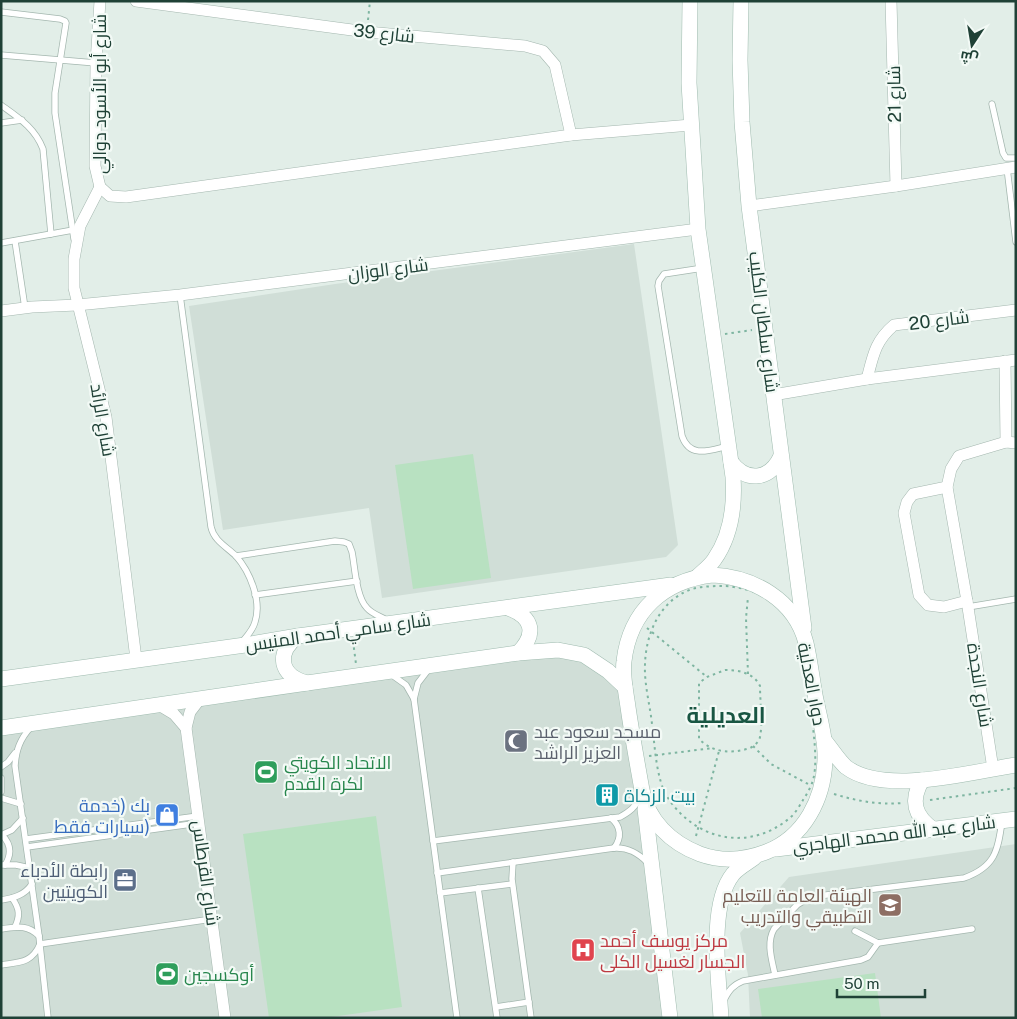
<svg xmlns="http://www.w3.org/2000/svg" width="1017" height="1019" viewBox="0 0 1017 1019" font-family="'Public Sans',Cairo,sans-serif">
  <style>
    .built { fill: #d0ded7 }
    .green { fill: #b8e1c1 }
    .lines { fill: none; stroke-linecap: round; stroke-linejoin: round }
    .lane-casing { stroke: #a4b7af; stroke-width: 7 }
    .street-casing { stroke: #a4b7af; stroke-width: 12 }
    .secondary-casing { stroke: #9fbbaf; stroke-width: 16 }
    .path { stroke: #7eb5a1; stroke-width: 2; stroke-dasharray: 2.5 4; stroke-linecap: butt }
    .lane { stroke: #fff; stroke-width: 5.5 }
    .street { stroke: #fff; stroke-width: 11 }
    .secondary { stroke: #fff; stroke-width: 15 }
    .labels { text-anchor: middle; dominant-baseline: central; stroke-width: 4.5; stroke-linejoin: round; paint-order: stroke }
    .street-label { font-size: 18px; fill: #1f4136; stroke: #f3faf6 }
    .worship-label { font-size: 18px; fill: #5b616d; stroke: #f3faf6; text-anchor: start }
    .leisure-label { font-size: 18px; fill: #27864d; stroke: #f3faf6; text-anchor: start }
    .culture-label { font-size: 18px; fill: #0d838f; stroke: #f3faf6; text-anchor: start }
    .shop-label { font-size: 18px; fill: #366cbe; stroke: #f3faf6; text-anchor: end }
    .service-label { font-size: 18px; fill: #4e5e75; stroke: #f3faf6; text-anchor: end }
    .education-label { font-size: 18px; fill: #785e54; stroke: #f3faf6; text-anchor: end }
    .health-label { font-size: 18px; fill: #be3a42; stroke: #f3faf6; text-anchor: start }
    .district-label { font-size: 22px; font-weight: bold; fill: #195643; stroke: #f3faf6 }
  </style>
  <rect width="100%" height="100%" fill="#e2eee8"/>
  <g class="built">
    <path d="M634,244L678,545L666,557L382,598L369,508L223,530L189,306L335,284Z"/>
    <path d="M558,650L625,686L669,1018H1V728Z"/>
    <path d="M1016,844V1018H750L748,975L740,933L789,877Z"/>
  </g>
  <g class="green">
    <path d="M473,454L491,578L413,589L395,465Z"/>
    <path d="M376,816L402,1007L324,1018H269L243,834Z"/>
    <path d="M875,973L881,1018H762L758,989Z"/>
  </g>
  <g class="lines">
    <defs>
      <g id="lane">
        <path d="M1,12L60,19L65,21L66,23L55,93V113L74,239"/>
        <path d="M1,55L96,63"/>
        <path d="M992,104L1003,153L1006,158H1016"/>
        <path d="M1,105C19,118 35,128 43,149L51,234L1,243"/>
        <path d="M1,123L22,120"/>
        <path d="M1007,168L1016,242"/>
        <path d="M51,234L73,230"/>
        <path d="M15,241L25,308"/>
        <path d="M703,268L664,274L659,281L658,286L682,436C690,459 710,450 728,446"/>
        <path d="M180,295L211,527C214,541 227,547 236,556C250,572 262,601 255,622C253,630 247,636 242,642"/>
        <path d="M236,556L335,541L344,542L349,544L352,552C355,567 356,597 367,608C372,614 380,616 387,620"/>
        <path d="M255,595L357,581"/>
        <path d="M968,607L1016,599"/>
        <path d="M392,675L406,685L414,699L457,1018"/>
        <path d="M414,699L418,683L428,670"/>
        <path d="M31,727C20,739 16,750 15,766L39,936L48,1018"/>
        <path d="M1,767L8,762L15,753"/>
        <path d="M1,778V792"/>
        <path d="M1,798L21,804"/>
        <path d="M611,818C621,826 622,838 614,848"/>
        <path d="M1,835L12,830L23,818"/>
        <path d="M2,835C11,844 12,854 5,865"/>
        <path d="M26,839L198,816"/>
        <path d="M433,841L620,817C629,812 636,807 640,797"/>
        <path d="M27,847L199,823"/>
        <path d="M513,862L512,879L531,1018"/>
        <path d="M2,865H16L30,868"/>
        <path d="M437,873L614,848C628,847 638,853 648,863"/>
        <path d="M478,888L497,1018"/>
        <path d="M440,893L512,884"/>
        <path d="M12,898C20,909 20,916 15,927"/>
        <path d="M1,900C14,898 25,895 32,884"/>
        <path d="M1,929C17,927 27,924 39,936"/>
        <path d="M855,931L878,943L972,929"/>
        <path d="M1,965C20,962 32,963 40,944L212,919"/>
        <path d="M775,975C772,960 766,943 774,929L797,905L810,897L964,878C995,867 998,851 1002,821"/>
        <path d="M724,1000C729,990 733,985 743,981L861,960L868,957L878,943"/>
        <path d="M496,1007L529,1002"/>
      </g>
      <g id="street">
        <path d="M136,1L367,32L525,46L543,51L555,65L571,135"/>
        <path d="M891,1L896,186"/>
        <path d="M100,187L110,196L126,197L571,135L691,125"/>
        <path d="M100,187L80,226L74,259V288L106,417L136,659"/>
        <path d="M100,187L95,166L96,63L100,1"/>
        <path d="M749,206L896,186L1016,167"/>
        <path d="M1,311L32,307L77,305L180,295L698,229"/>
        <path d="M1005,361L1006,442"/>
        <path d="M867,379C873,356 875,341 894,325L1016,310"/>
        <path d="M773,395L867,379L1016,360"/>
        <path d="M947,487L913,494L907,502L904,513L919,595L928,605L944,607L967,601"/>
        <path d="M200,699L190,712L186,728L225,1018"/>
        <path d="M159,705L174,714L186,728"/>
        <path d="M993,769L967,601L947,487L951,469L959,456L1006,442L1016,443"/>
      </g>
      <g id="secondary">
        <path d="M690,1L689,83L698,229L733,477C735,506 731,536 714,560C709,567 702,572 697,577"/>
        <path d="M741,1L740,60L742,122L749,206L804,628"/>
        <path d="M731,462C747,483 770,480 781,456"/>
        <path d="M712,575C754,577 795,600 806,643C810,660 812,678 815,695C819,716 826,738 825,759C824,798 805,837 766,852C745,860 722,862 700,854C671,843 648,821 642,790C637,762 632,735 628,707C626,692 622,675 624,661C630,611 663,581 712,575Z"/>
        <path d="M508,608C533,617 537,634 518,653"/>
        <path d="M298,636C275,653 280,676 307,683"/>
        <path d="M1,679L245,645L298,636L671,585"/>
        <path d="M1,728L307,683L518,653L558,650L584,655L608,671L625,687"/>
        <path d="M824,740C831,748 838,760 846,767C884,796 971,772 1016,765"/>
        <path d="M922,780C910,801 914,816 934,830"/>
        <path d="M645,809L670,1018"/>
        <path d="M776,849L1016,819"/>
        <path d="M721,1018C719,980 708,905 733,874C738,868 747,863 754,858"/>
      </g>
    </defs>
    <use href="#lane" class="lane-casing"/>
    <use href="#street" class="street-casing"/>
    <use href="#secondary" class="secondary-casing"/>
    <g class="path">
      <path d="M368,20L370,1"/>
      <path d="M725,334L752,330"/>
      <path d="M726,586C744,588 764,592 778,606C785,614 793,625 797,634C803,647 804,664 806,679C809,704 820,756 813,780C811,787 807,794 803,800C800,805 796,812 792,816C752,852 697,842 668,798C656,780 655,746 652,724C650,705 644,684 645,664C646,633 660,600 692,589C703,586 715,586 726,586Z"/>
      <path d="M647,628L707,677"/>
      <path d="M353,641L356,664"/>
      <path d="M725,670C739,670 754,673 760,686C760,702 763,722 760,737C759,742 754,746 750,748C732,754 713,753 699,739V683L707,677Z"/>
      <path d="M748,674L746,618L748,597"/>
      <path d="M753,746L771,764L808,784"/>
      <path d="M649,756L713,748"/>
      <path d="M834,794C857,801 878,805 903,803"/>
      <path d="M930,800L1016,788"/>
      <path d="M696,836L719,751"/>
    </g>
    <use href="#lane" class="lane"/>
    <use href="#street" class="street"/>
    <use href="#secondary" class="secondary"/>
  </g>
  <defs>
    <symbol id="mosque-square" viewBox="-11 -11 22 22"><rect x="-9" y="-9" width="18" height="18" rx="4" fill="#6b7280" stroke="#f3faf6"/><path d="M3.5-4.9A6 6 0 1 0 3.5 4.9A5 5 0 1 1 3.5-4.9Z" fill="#fff"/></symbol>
    <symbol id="stadium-square" viewBox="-11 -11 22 22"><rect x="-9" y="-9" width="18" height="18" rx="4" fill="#2e9e5b" stroke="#f3faf6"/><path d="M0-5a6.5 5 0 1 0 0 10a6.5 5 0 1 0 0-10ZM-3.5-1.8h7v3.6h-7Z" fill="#fff"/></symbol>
    <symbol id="building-square" viewBox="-11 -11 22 22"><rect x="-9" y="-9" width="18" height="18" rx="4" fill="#0f9aa8" stroke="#f3faf6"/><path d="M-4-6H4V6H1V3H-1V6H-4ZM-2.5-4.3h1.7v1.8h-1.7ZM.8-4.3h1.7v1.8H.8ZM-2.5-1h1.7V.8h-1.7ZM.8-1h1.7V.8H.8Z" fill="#fff"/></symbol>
    <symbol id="shop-square" viewBox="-11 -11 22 22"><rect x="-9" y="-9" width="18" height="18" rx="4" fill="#3f7fe0" stroke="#f3faf6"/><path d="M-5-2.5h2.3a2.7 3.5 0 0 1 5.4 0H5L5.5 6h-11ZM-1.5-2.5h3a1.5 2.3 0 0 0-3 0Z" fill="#fff"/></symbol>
    <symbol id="office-square" viewBox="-11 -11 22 22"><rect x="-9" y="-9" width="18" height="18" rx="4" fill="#5c6f8a" stroke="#f3faf6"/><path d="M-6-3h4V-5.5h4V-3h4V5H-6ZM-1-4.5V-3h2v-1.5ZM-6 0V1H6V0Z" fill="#fff"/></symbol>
    <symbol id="university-square" viewBox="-11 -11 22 22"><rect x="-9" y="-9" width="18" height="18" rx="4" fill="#8d6e63" stroke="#f3faf6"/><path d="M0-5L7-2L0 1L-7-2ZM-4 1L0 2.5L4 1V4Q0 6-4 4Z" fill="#fff"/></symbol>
    <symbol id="hospital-square" viewBox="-11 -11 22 22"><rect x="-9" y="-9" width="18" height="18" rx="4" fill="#e0444e" stroke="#f3faf6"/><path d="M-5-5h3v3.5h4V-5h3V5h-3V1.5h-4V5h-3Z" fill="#fff"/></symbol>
  </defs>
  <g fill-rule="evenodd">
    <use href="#mosque-square" x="502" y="727" width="28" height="28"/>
    <use href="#stadium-square" x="252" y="758" width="28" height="28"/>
    <use href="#building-square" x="593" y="781" width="28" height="28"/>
    <use href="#shop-square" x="153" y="801" width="28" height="28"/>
    <use href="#office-square" x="111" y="866" width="28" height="28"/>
    <use href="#university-square" x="876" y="891" width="28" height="28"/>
    <use href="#hospital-square" x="569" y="936" width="28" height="28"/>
    <use href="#stadium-square" x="153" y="960" width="28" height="28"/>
  </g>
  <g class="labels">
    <g class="street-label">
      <text transform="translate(384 33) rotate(6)">شارع 39</text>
      <text transform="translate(99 94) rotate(-90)">شارع أبو الأسود دوالي</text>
      <text transform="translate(894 94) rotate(-91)">شارع 21</text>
      <text transform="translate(388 269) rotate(-7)">شارع الوزان</text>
      <text transform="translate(939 320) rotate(-7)">شارع 20</text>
      <text transform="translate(764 322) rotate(83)">شارع سلطان الكليب</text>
      <text transform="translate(103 420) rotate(80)">شارع الرائد</text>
      <text transform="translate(338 632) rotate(-8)">شارع سامي أحمد المنيس</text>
      <text transform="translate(812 684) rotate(79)">دوار العدلية</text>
      <text transform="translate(980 685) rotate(81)">شارع النجدة</text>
      <text transform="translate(894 834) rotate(-7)">شارع عبد الله محمد الهاجري</text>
      <text transform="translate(206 873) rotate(82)">شارع القرطاس</text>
    </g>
    <g class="worship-label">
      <text x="534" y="731">مسجد سعود عبد<tspan x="534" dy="21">العزيز الراشد</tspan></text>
    </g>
    <g class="leisure-label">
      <text x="284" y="762">الاتحاد الكويتي<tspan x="284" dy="21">لكرة القدم</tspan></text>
      <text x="184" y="974">أوكسجين</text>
    </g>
    <g class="culture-label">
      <text x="624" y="795">بيت الزكاة</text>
    </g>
    <g class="shop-label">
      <text x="150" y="805">بك (خدمة<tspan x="150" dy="21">سيارات فقط)</tspan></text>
    </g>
    <g class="service-label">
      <text x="108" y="870">رابطة الأدباء<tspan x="108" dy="21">الكويتيين</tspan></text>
    </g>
    <g class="education-label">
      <text x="872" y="895">الهيئة العامة للتعليم<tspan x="872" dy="21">التطبيقي والتدريب</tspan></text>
    </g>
    <g class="health-label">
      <text x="600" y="940">مركز يوسف أحمد<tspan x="600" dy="21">الجسار لغسيل الكلى</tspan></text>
    </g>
    <g class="district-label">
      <text x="726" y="715">العديلية</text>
    </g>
  </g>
  <rect width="1017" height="1019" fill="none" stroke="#1f4136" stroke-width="5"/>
  <g transform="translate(972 45) rotate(192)" stroke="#f3faf6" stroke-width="4" paint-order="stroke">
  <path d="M0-4L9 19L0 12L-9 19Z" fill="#1f4136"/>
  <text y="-8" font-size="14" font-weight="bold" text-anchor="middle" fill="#1f4136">ش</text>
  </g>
  <path d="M837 989v8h88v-8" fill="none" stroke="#1f4136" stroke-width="2.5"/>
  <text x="844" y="989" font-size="15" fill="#1f4136" stroke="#f3faf6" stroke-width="4" paint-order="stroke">50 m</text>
</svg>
